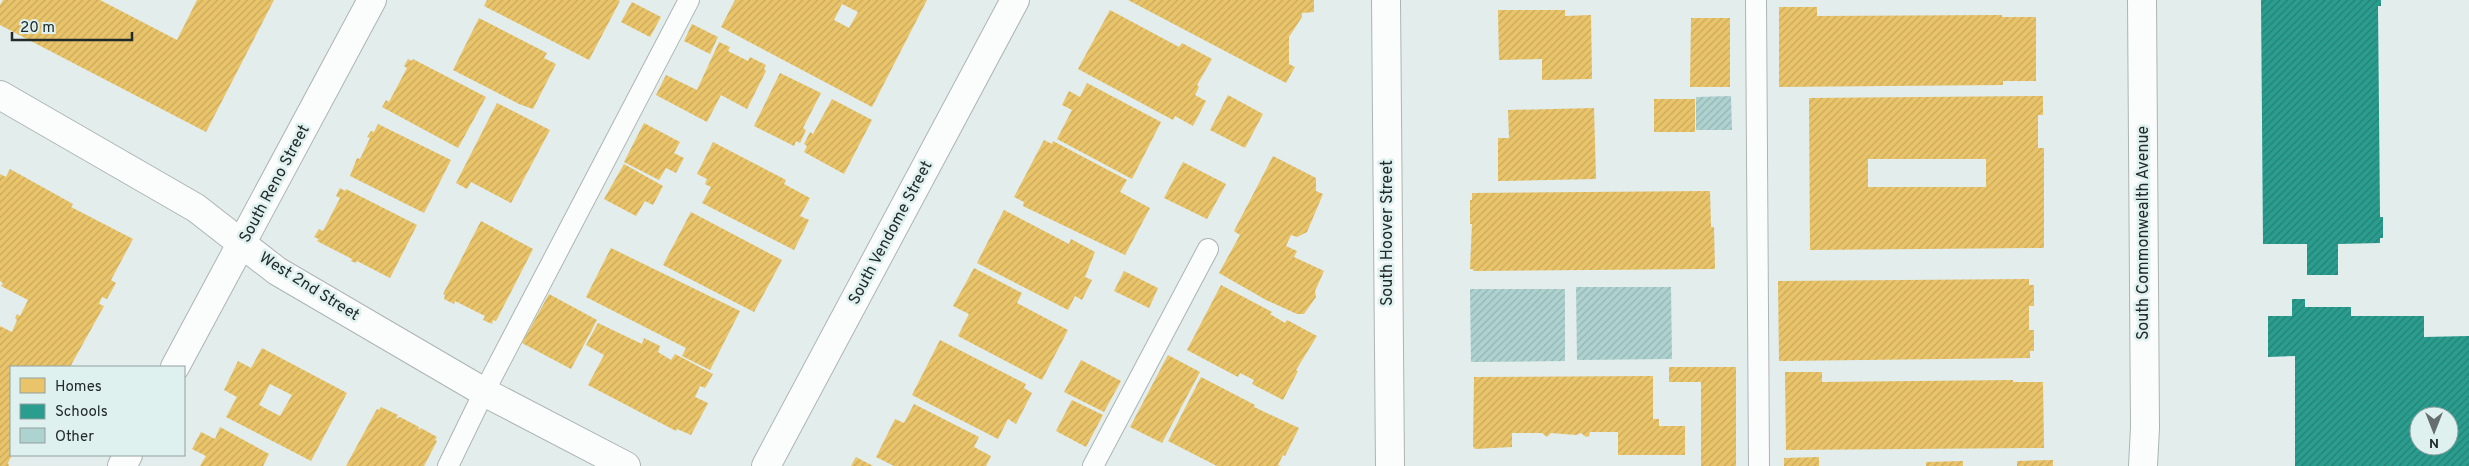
<svg xmlns="http://www.w3.org/2000/svg" width="2469" height="466" viewBox="0 0 2469 466" font-family="Overpass,sans-serif">
  <style>
    .homes { fill: url(#homes-hatch); fill-rule: evenodd }
    .schools { fill: url(#schools-hatch); fill-rule: evenodd }
    .building { fill: url(#building-hatch) }
    .lines { fill: none; stroke-linecap: round; stroke-linejoin: round }
    .service-casing { stroke: #adb5b4; stroke-width: 22 }
    .minor-casing { stroke: #adb5b4; stroke-width: 30 }
    .service { stroke: #fbfcfc; stroke-width: 20 }
    .minor { stroke: #fbfcfc; stroke-width: 28 }
    .labels { text-anchor: middle; dominant-baseline: central; stroke-width: 5; stroke-linejoin: round; paint-order: stroke }
    .street-label { font-size: 16px; fill: #232a2a; stroke: #def1ef }
  </style>
  <defs>
    <pattern id="homes-hatch" width="6" height="6" patternUnits="userSpaceOnUse" patternTransform="scale(1.25)"><rect width="6" height="6" fill="#e9c46a"/><path d="M-1 1l2-2M0 6l6-6M5 7l2-2" fill="none" stroke="#c8a95c"/></pattern>
    <pattern id="schools-hatch" width="6" height="6" patternUnits="userSpaceOnUse" patternTransform="scale(1.25)"><rect width="6" height="6" fill="#2a9d8f"/><path d="M-1 1l2-2M0 6l6-6M5 7l2-2" fill="none" stroke="#248075"/></pattern>
    <pattern id="building-hatch" width="6" height="6" patternUnits="userSpaceOnUse" patternTransform="scale(1.25)"><rect width="6" height="6" fill="#aed2cf"/><path d="M-1 1l2-2M0 6l6-6M5 7l2-2" fill="none" stroke="#95b4b2"/></pattern>
  </defs>
  <rect width="100%" height="100%" fill="#e2edec"/>
  <g class="homes">
    <path d="M3,0H100L177,40L197,0H274L206,132L0,25V5Z"/>
    <path d="M487,0H618L620,1L589,60L484,6Z"/>
    <path d="M735,0H927L872,107L721,27ZM842,4L858,12L849,28L834,20Z"/>
    <path d="M1128,0H1314V12L1302,13V17L1289,37V64L1295,67L1286,83Z"/>
    <path d="M632,2L661,17L650,37L621,22Z"/>
    <path d="M1779,7H1817V16L2002,15V17H2036V81H2003V85L1779,87Z"/>
    <path d="M1110,10L1179,47L1182,43L1212,59L1197,85L1199,87L1195,95L1206,101L1193,126L1175,116L1173,120L1078,69Z"/>
    <path d="M1498,10H1565V16L1591,15L1592,79L1542,80V59L1499,60Z"/>
    <path d="M479,18L547,53L544,58L556,64L533,109L519,104L453,70Z"/>
    <path d="M1691,18H1730V87H1690Z"/>
    <path d="M692,24L718,37L710,54L684,41Z"/>
    <path d="M719,42L730,47L728,51L748,61L750,57L766,65L764,69L766,71L747,109L721,95L707,122L656,95L666,75L697,90Z"/>
    <path d="M408,59L412,61L413,59L486,97L458,148L382,107L386,100L389,102L407,68L404,66Z"/>
    <path d="M780,73L821,93L803,128L806,130L800,143L796,141L794,146L754,126Z"/>
    <path d="M1087,83L1161,122L1132,179L1057,139L1072,110L1062,105L1069,91L1080,97Z"/>
    <path d="M1228,95L1263,114L1245,148L1210,130Z"/>
    <path d="M2043,96V115H2038V148H2044V248L1810,250L1809,98ZM1868,159H1986V187H1868Z"/>
    <path d="M832,99L872,120L844,174L804,152L807,146L804,144L810,132L813,134Z"/>
    <rect x="1654" y="99" width="41" height="33"/>
    <path d="M497,103L550,130L511,203L471,182L467,189L456,183Z"/>
    <path d="M1594,108L1596,179L1498,181V138H1509L1508,110Z"/>
    <path d="M644,123L680,142L674,153L684,158L676,173L666,168L659,180L624,162Z"/>
    <path d="M378,124L451,160L424,213L350,176L357,158L360,159L370,138L367,137L371,131L374,132Z"/>
    <path d="M1044,140L1052,144L1053,141L1127,180L1120,192L1150,208L1125,255L1023,206L1024,202L1014,197Z"/>
    <path d="M713,142L786,180L784,184L810,198L800,216L809,220L794,250L702,203L711,187L705,184L707,179L697,174Z"/>
    <path d="M1273,156L1316,178V191L1323,194L1307,232L1297,237L1291,235L1286,246L1297,251L1294,257L1324,271L1315,291L1316,297L1304,314H1297L1266,300L1219,273L1240,235L1234,231Z"/>
    <path d="M1183,162L1226,184L1207,219L1164,198Z"/>
    <path d="M624,164L663,186L653,205L645,201L636,216L604,199Z"/>
    <path d="M10,169L73,204L71,207L133,239L111,280L116,283L107,299L102,297L99,304L104,306L70,367H11L12,455L8,463L9,466H0V326L12,332L17,320L15,318L17,314L20,316L28,300L1,286L3,283L0,281V174L6,177Z"/>
    <path d="M340,188L345,191L346,189L417,225L390,278L357,261L356,263L351,261L352,259L317,241L319,239L314,237L319,229L323,231L340,198L336,196Z"/>
    <path d="M1710,191L1711,227H1714L1715,269L1473,271V269H1470L1472,224H1470V200H1472V193Z"/>
    <path d="M1004,210L1069,244L1071,239L1095,252L1085,277L1092,280L1082,300L1075,296L1068,310L977,263Z"/>
    <path d="M691,212L782,260L754,312L663,265Z"/>
    <path d="M481,221L533,249L496,321L493,320L492,324L483,320L485,316L455,301L454,304L444,299L445,295L443,294Z"/>
    <path d="M611,248L740,311L710,370L682,356L686,348L586,297Z"/>
    <path d="M974,268L1022,293L1017,303L1068,330L1042,380L958,336L969,314L953,306Z"/>
    <path d="M1124,271L1158,288L1149,308L1114,291Z"/>
    <path d="M2029,279V285H2034V306H2029V330H2034V351H2030V358L1779,361L1778,281Z"/>
    <path d="M1221,285L1272,312L1270,314L1285,323L1287,320L1317,336L1296,370L1298,371L1283,400L1252,384L1254,380L1240,373L1238,377L1187,350Z"/>
    <path d="M549,294L597,320L571,369L522,343Z"/>
    <path d="M598,323L642,344L644,338L660,346L658,352L671,360L675,354L713,374L705,388L700,386L695,397L708,403L691,435L677,429L676,431L588,385L604,355L586,345Z"/>
    <path d="M940,340L1026,384L1024,388L1032,393L1016,424L1008,419L998,439L912,395Z"/>
    <path d="M262,348L347,393L311,461L226,417L237,397L224,390L238,361L251,368ZM270,384L292,395L280,416L259,405Z"/>
    <path d="M1168,355L1200,372L1162,443L1130,427Z"/>
    <path d="M1081,360L1121,381L1104,412L1064,392Z"/>
    <path d="M1669,367H1736V466H1701V382H1669Z"/>
    <path d="M1785,372H1822V382L2013,380V382H2043L2044,448L1786,450Z"/>
    <path d="M1653,376V419H1659V426H1685V455H1618V432H1590L1589,436L1586,437L1581,433L1576,435L1551,433L1547,437L1542,433H1512V447L1475,449L1473,446L1474,377Z"/>
    <path d="M1201,377L1255,405L1254,407L1299,428L1285,456L1283,455L1278,465L1281,466H1217L1168,441Z"/>
    <path d="M1072,400L1103,415L1086,447L1056,431Z"/>
    <path d="M914,404L979,437L974,447L991,456L986,466H894L876,457L895,419L904,423Z"/>
    <path d="M381,407L398,415L396,419L400,417L419,427L418,430L421,428L437,437L435,440L437,441L424,466H346L377,409L379,410Z"/>
    <path d="M220,427L269,454L263,466H200L206,456L192,449L201,432L215,439Z"/>
    <path d="M856,457L873,466H851Z"/>
    <path d="M1819,457V466H1784V458Z"/>
    <path d="M2053,460V466H2017V461Z"/>
    <path d="M1963,461V466H1926V462Z"/>
  </g>
  <g class="schools">
    <path d="M2261,0H2381V6H2378L2380,217H2383V238H2380V243L2338,244V275H2307V244H2263Z"/>
    <path d="M2292,299H2305V307H2351V316H2424V337L2469,336V466H2295V356L2268,357V316H2292ZM2419,416H2449V446H2419Z"/>
  </g>
  <g class="building">
    <path d="M1731,96L1732,130H1696V97Z"/>
    <path d="M1576,287H1671L1672,359L1577,360Z"/>
    <path d="M1470,289H1565V361L1471,362Z"/>
  </g>
  <g class="lines">
    <defs>
      <g id="service">
        <path d="M1756,0L1759,466"/>
        <path d="M448,466L484,392L689,0"/>
        <path d="M1093,466L1208,249"/>
      </g>
      <g id="minor">
        <path d="M1386,0L1390,466"/>
        <path d="M2142,0L2145,428L2143,466"/>
        <path d="M0,95L196,208L277,271L484,392L626,466"/>
        <path d="M175,367L372,0"/>
        <path d="M122,466L128,455"/>
        <path d="M766,466L1015,0"/>
      </g>
    </defs>
    <use href="#service" class="service-casing"/>
    <use href="#minor" class="minor-casing"/>
    <use href="#service" class="service"/>
    <use href="#minor" class="minor"/>
  </g>
  <g class="labels">
    <g class="street-label">
      <text transform="translate(275 184) rotate(-62)">South Reno Street</text>
      <text transform="translate(891 233) rotate(-62)">South Vendome Street</text>
      <text transform="translate(1388 233) rotate(-90)">South Hoover Street</text>
      <text transform="translate(2144 233) rotate(-90)">South Commonwealth Avenue</text>
      <text transform="translate(309 287) rotate(32)">West 2nd Street</text>
    </g>
  </g>
  <rect x="10" y="366" width="175" height="90" fill="#def1ef" stroke="#93a1a0"/>
  <rect x="20" y="378" width="25" height="15" fill="#e9c46a" stroke="#93a1a0"/>
  <text x="55" y="391" font-size="15" fill="#232a2a">Homes</text>
  <rect x="20" y="404" width="25" height="15" fill="#2a9d8f" stroke="#93a1a0"/>
  <text x="55" y="416" font-size="15" fill="#232a2a">Schools</text>
  <rect x="20" y="428" width="25" height="15" fill="#aed2cf" stroke="#93a1a0"/>
  <text x="55" y="441" font-size="15" fill="#232a2a">Other</text>
  <g transform="translate(2434 431) rotate(180)"><circle r="24" fill="#def1ef" stroke="#93a1a0"/>
  <path d="M0-4L9 19L0 12L-9 19Z" fill="#666e6e"/>
  <text y="-8" font-size="14" font-weight="bold" text-anchor="middle" fill="#232a2a">N</text>
  </g>
  <path d="M12 32v8h120v-8" fill="none" stroke="#232a2a" stroke-width="2.5"/>
  <text x="20" y="32" font-size="15" fill="#232a2a" stroke="#def1ef" stroke-width="4" paint-order="stroke">20 m</text>
</svg>
